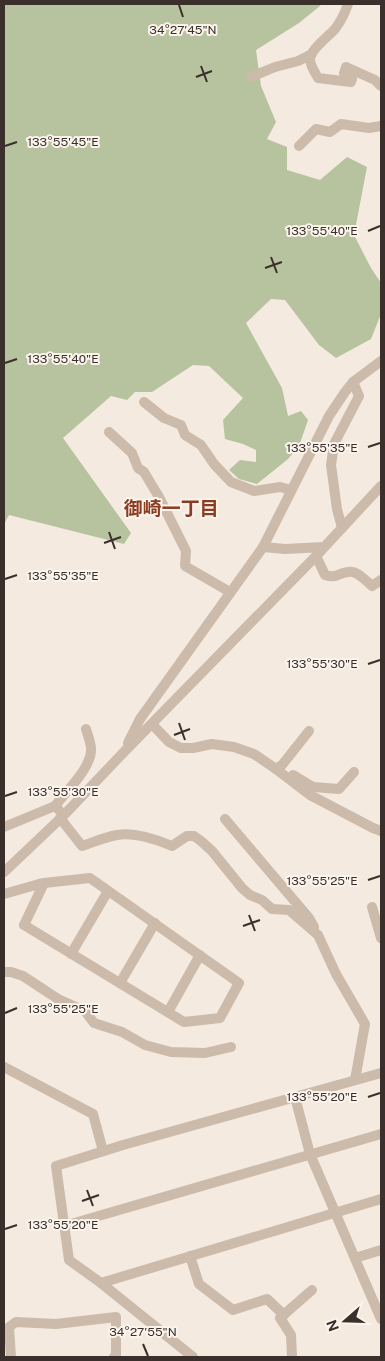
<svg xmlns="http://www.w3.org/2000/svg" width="385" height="1361" viewBox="0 0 385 1361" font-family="'Public Sans','Noto Sans JP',sans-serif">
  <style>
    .green { fill: #b7c39f }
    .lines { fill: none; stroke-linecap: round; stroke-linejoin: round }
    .minor { stroke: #ccbbab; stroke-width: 10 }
    .ticks { fill: none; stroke: #3a2f2a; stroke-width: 2 }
    .labels { text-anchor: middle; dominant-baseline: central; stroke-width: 4; stroke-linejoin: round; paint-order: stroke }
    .neighbourhood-label { font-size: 19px; font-weight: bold; fill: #8b3c21; stroke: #fbf4ed }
    .ticks-label { font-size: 12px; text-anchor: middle; fill: #3a2f2a; stroke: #fbf4ed; stroke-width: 4; stroke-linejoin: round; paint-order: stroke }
  </style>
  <rect width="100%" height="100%" fill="#f4eae0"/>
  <path class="green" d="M4,4H321L320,6L299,23L256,50L261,86L276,122L267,139L287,147V170L320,180L347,157L367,167L354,235L371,268L381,283V314L371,339L336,358L319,345L285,300L271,299L246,323L282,388L288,416L301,411L308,420L299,446L288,459L257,484L239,479L229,470L240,460L256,462V450L243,444L225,439L223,420L243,398L209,366L193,365L152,392H135L127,400L111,396L63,438L131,533L124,544L9,515L4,524Z"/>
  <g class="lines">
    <g class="minor">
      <path d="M348,4C345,13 341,21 335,29C329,36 310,50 310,59C310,65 315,73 318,78L351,82L352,79L344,73L346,67L375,80L381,86"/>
      <path d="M251,77L275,67L298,61L312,54"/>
      <path d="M299,146L316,129L330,132L341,124L369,128L381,126"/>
      <path d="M144,402L164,418L181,425L185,435L201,445L214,464L231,482L254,491L280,487L291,490"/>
      <path d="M109,432L132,453L138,468L144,472L159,497L186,551L185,566L230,592"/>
      <path d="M342,528L337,509L331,465L334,444L359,396L353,382L381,361"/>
      <path d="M263,547L285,549L324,547"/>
      <path d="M316,556L325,575C337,579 337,573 348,572C357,570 365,580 372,586L381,580"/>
      <path d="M152,724L169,742L181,748H193L212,744L234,747L254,754L276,769L310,795L373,828L381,831"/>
      <path d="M128,743L140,719L263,547L329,416L345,392L353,382"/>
      <path d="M276,769L282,765L309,731"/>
      <path d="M293,775L313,787L339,789L354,772"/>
      <path d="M55,806C66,792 92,767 91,749C91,743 88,736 86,729"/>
      <path d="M60,818L82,846C94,842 105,837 117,835C135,832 155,839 172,846L187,836H194L201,841L212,851L242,888L250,895L262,900L272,909L289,910L318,935L336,974L365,1024L355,1080"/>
      <path d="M225,819L309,918L314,927"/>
      <path d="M4,827L55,806L59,810"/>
      <path d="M4,872L64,815L123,753L316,556L381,486"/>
      <path d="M4,894L39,884L44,883L90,878L239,983L220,1018L184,1022L24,925L44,883"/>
      <path d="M372,907L381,938"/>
      <path d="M71,954L108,891"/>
      <path d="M4,972H11L23,976L58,999L85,1011L94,1023L122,1032L145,1045L171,1052L205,1053L231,1047"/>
      <path d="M120,983L155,923"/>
      <path d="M168,1012L200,955"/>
      <path d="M4,1067L93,1114L103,1151"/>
      <path d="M295,1097L310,1154L381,1319"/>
      <path d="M64,1226L381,1134"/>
      <path d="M190,1256L199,1284L233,1310L267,1299L284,1315"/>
      <path d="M355,1258L381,1250"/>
      <path d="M101,1283L381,1199"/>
      <path d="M11,1357L9,1327L16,1322L56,1324L116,1317V1356L114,1357"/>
      <path d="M193,1357L101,1283L69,1260L56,1166L123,1145L381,1073"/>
      <path d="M292,1357L291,1335L280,1318L312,1290"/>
    </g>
  </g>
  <path class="ticks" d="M179,5L183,17M201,66L207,82M196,77L212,71M5,146L17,142M368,231L380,226M271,257L277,273M265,268L282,262M5,363L17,359M368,447L380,443M109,532L115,549M104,543L121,537M5,579L17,575M368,664L380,660M179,723L185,740M174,735L190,729M5,796L17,792M368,880L380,876M249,915L255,931M243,926L260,920M5,1013L17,1008M368,1097L380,1093M87,1190L93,1206M82,1201L99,1195M5,1229L17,1225M143,1344L148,1356"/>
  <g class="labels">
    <g class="neighbourhood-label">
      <text x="171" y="508">御崎一丁目</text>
    </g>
  </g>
  <g class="ticks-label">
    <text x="183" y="34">34°27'45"N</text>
    <text x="63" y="146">133°55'45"E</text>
    <text x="322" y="235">133°55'40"E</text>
    <text x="63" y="363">133°55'40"E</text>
    <text x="322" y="452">133°55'35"E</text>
    <text x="63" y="580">133°55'35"E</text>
    <text x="322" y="668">133°55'30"E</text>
    <text x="63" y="796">133°55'30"E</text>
    <text x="322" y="885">133°55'25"E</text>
    <text x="63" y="1013">133°55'25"E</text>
    <text x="322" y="1101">133°55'20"E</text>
    <text x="63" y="1229">133°55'20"E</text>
    <text x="143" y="1336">34°27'55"N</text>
  </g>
  <rect width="385" height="1361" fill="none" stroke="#3a2f2a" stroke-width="10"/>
  <g transform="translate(345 1321) rotate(250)" stroke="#fbf4ed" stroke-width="4" paint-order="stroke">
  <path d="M0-4L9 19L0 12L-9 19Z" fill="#3a2f2a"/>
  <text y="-8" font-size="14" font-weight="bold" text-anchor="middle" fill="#3a2f2a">N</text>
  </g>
</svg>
